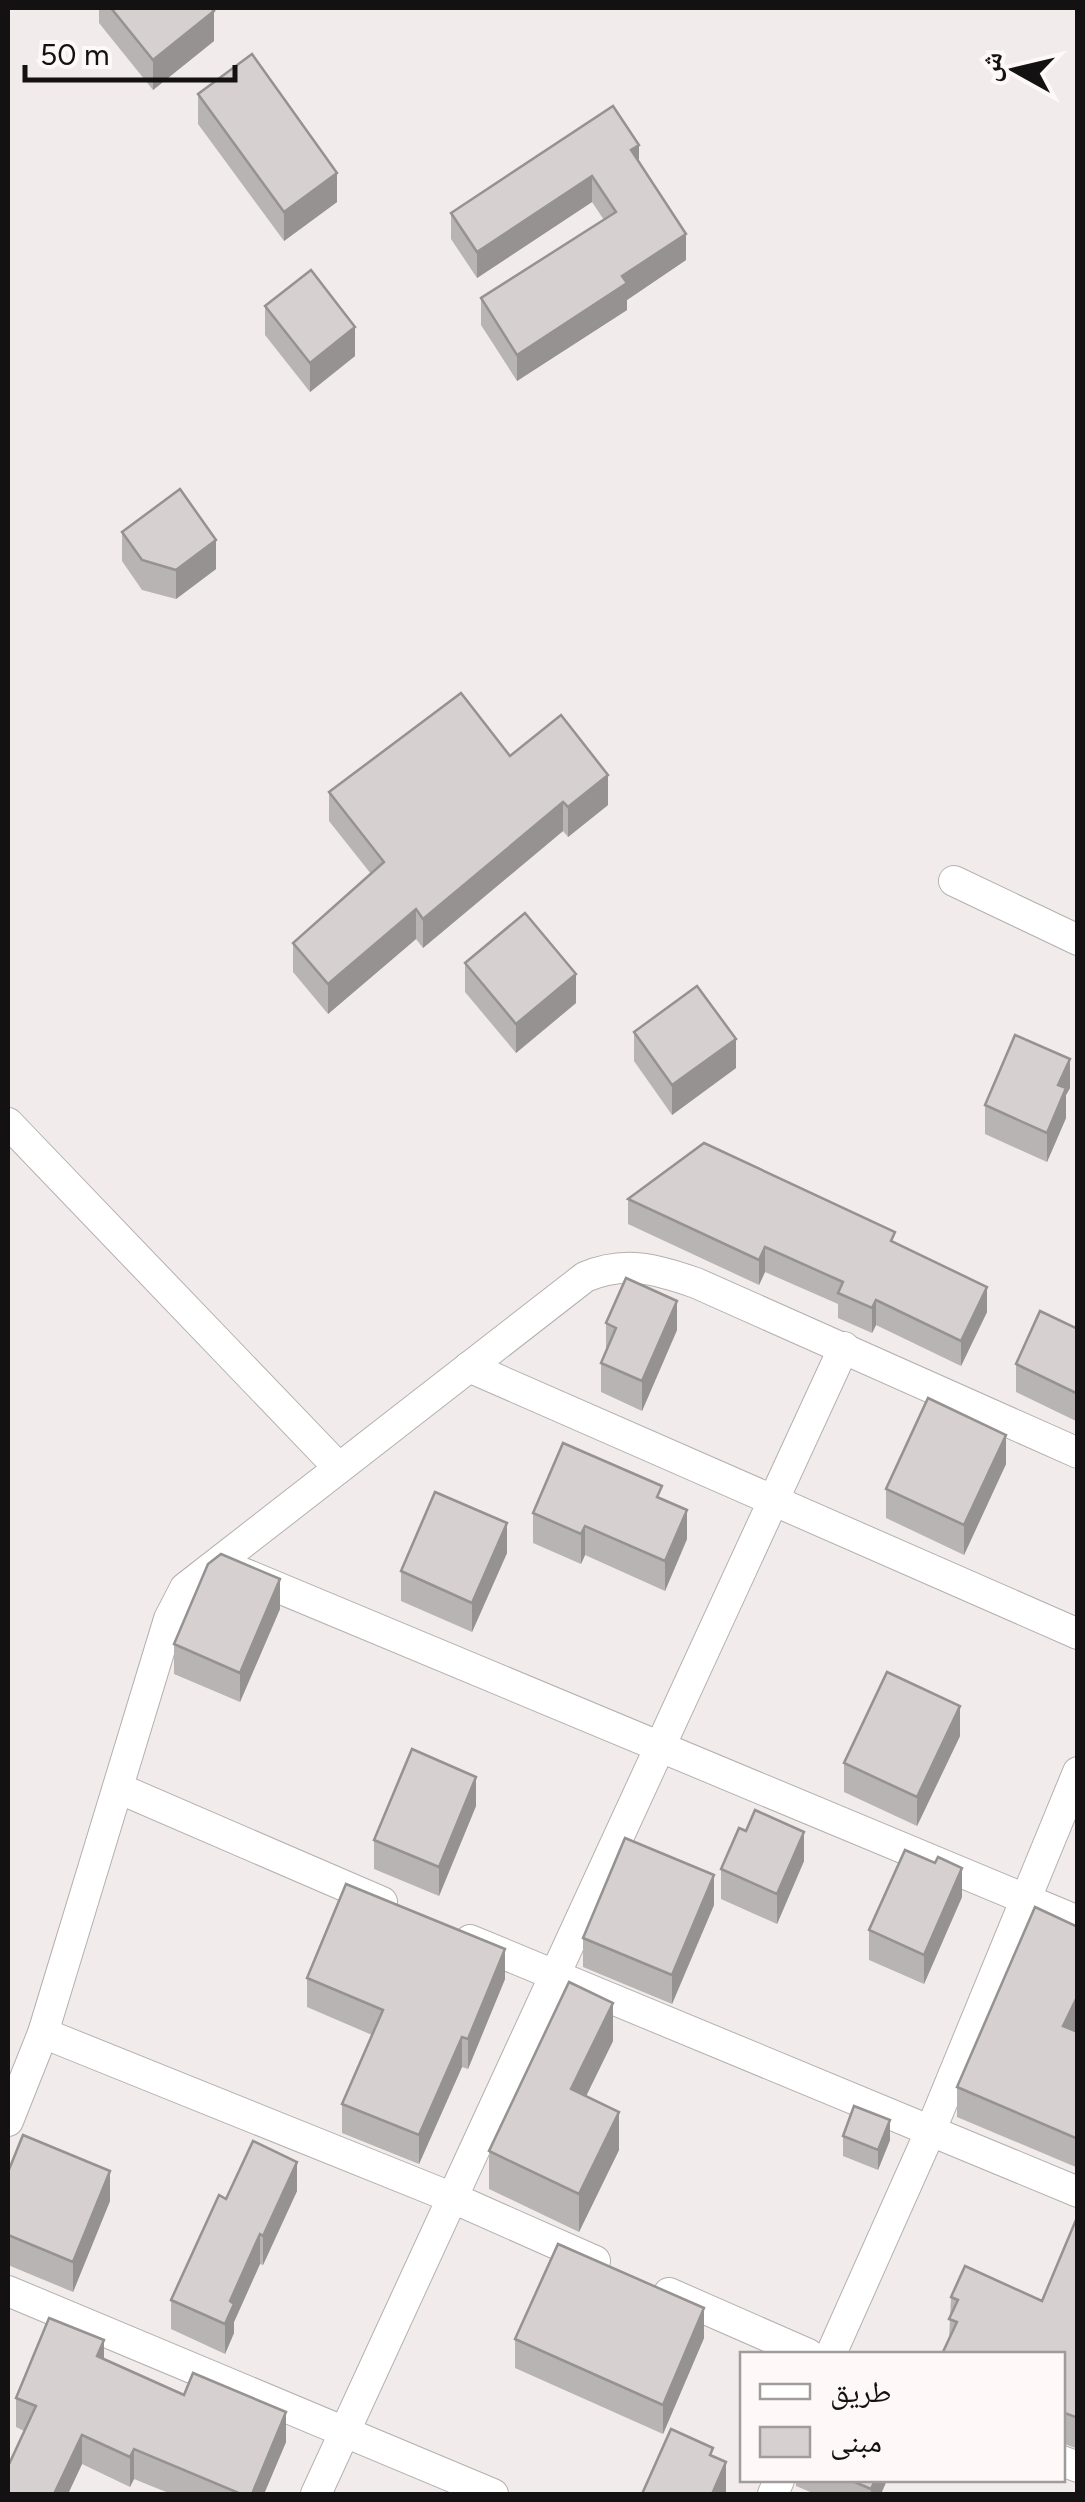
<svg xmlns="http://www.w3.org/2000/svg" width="1085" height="2502" viewBox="0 0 1085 2502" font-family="Figtree,'Noto Naskh Arabic',sans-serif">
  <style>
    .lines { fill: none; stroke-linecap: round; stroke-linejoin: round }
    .street-casing { stroke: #b5b0af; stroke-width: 32 }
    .street { stroke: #fff; stroke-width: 30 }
    .wall { fill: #b8b4b3 }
    .shaded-wall { fill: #969292 }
    .building { fill: #d6d1d0; stroke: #969292; stroke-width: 2.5 }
  </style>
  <rect width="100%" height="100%" fill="#f1eceb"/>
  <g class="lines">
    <defs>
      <g id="street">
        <path d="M954,881L1078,940"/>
        <path d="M8,1123L339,1468"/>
        <path d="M469,1367L1078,1634"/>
        <path d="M243,1573L1078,1921"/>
        <path d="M118,1788L382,1902"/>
        <path d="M470,1940L1078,2192"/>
        <path d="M43,2033L453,2198L595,2261"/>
        <path d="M8,2121L43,2033L169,1619L185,1588L585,1277C625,1260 656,1269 696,1283L1078,1453"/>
        <path d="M8,2291L493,2494"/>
        <path d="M669,2293L808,2354"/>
        <path d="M831,2354L930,2132L1078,1772"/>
        <path d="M1062,2461L1078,2467"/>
        <path d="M316,2494L844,1347"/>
        <path d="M773,2494L779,2480"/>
      </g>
    </defs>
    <use href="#street" class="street-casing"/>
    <use href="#street" class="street"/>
  </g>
  <g class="wall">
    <path d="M99,8H211L214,41L153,90L99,23Z"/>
    <path d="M198,94L337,202L284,241L198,124Z"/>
    <path d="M639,163L686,260L627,300V310L517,381L481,325V298L604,220L592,202L477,278L451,239V213Z"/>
    <path d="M265,306L355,356L310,392L265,335Z"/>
    <path d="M122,532L216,569L176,599L142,590L122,561Z"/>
    <path d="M510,756L608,805L568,837L563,831L423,948L416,939L328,1014L293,972V943L371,874L329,821V792Z"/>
    <path d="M465,963L576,1003L516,1053L465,992Z"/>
    <path d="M634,1032L736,1068L672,1115L634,1061Z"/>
    <path d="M1070,1088L1066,1095V1118L1047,1162L985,1134V1105Z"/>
    <path d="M628,1199L895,1243L987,1312L961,1366L876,1325L872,1333L838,1318V1304L765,1272L759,1285L628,1224Z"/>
    <path d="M606,1323L677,1330L642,1411L601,1392V1363L606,1350Z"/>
    <path d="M1078,1329V1422L1016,1392V1364Z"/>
    <path d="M1006,1464L964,1555L886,1518V1489Z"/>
    <path d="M662,1499L687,1539L665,1591L585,1555L581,1564L533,1543V1513Z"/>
    <path d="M507,1553L472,1632L401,1601V1571Z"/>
    <path d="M1078,1577V1614L1075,1612V1583Z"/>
    <path d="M280,1609L240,1702L174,1674V1644Z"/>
    <path d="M960,1736L917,1826L844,1792V1763Z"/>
    <path d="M476,1806L439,1896L374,1869V1840Z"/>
    <path d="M804,1861L777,1924L721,1899V1869Z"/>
    <path d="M962,1897L924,1984L869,1960V1930Z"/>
    <path d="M714,1905L672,2004L583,1967V1938Z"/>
    <path d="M1078,1927V2025L1075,2031L1078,2032V2168L957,2117V2087Z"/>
    <path d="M307,1978L505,1979L468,2069L462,2067L419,2164L342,2133V2104L372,2035L307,2007Z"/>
    <path d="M613,2041L586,2096L619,2150L579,2232L489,2189V2151Z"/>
    <path d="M843,2136L890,2140L878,2170L843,2156Z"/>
    <path d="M8,2172L110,2201L73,2292L8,2265Z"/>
    <path d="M297,2191L263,2265L260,2264L234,2322V2333L225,2354L171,2329V2300L226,2199Z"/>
    <path d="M1078,2215V2449L1062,2443V2354L949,2340L951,2297L1042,2301Z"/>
    <path d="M704,2338L663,2434L515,2368V2339Z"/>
    <path d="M104,2359L286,2442L264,2494H171L134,2479L130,2487L82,2464L68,2494H8L10,2462L24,2431L16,2427V2398Z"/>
    <path d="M796,2480H887L881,2494H815L796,2486Z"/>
  </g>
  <g class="shaded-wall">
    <path d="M214,11V41L153,90V60Z"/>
    <path d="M639,145V171L631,150Z"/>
    <path d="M337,173V202L284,241V212Z"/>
    <path d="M592,176V202L477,278V252Z"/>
    <path d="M686,234V260L627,300V310L517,381V355L622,276Z"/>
    <path d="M355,327V356L310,392V363Z"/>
    <path d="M216,540V569L176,599V570Z"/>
    <path d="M608,775V805L568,837V807Z"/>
    <path d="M563,802V831L423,948V919Z"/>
    <path d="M9,886V915L8,916V887Z"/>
    <path d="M416,909V939L328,1014V984Z"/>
    <path d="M576,974V1003L516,1053V1024Z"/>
    <path d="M736,1039V1068L672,1115V1085Z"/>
    <path d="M1070,1059V1088L1066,1095V1118L1047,1162V1133L1058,1085Z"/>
    <path d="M765,1247V1272L759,1285V1260Z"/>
    <path d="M987,1287V1312L961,1366V1341Z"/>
    <path d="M876,1300V1325L872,1333V1308Z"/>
    <path d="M677,1301V1330L642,1411V1381Z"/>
    <path d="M1006,1435V1464L964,1555V1525Z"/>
    <path d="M687,1510V1539L665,1591V1561Z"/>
    <path d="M507,1523V1553L472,1632V1603Z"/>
    <path d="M585,1526V1555L581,1564V1534Z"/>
    <path d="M280,1579V1609L240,1702V1673Z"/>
    <path d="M960,1706V1736L917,1826V1797Z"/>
    <path d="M476,1777V1806L439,1896V1867Z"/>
    <path d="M804,1832V1861L777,1924V1894Z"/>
    <path d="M962,1868V1897L924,1984V1955Z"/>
    <path d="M714,1875V1905L672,2004V1975Z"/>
    <path d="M505,1949V1979L468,2069V2039Z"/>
    <path d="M1078,1995V2025L1063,2055V2026Z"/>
    <path d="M613,2003V2041L571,2127V2089Z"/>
    <path d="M462,2037V2067L419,2164V2135Z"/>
    <path d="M619,2112V2150L579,2232V2194Z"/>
    <path d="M890,2120V2140L878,2170V2150Z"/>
    <path d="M297,2162V2191L263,2265V2236Z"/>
    <path d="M110,2171V2201L73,2292V2262Z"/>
    <path d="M260,2234V2264L234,2322V2333L225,2354V2324L230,2301Z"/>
    <path d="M704,2308V2338L663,2434V2405Z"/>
    <path d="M104,2340V2369L97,2356Z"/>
    <path d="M286,2412V2442L264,2494H252Z"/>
    <path d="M82,2435V2464L68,2494H54Z"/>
    <path d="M134,2449V2479L130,2487V2457Z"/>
    <path d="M726,2462V2492L725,2494H712Z"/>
    <path d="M875,2480H887L881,2494H871V2489Z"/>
  </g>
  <g class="building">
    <path d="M111,8H211L214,11L153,60Z"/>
    <path d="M252,54L337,173L284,212L198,94Z"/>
    <path d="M613,106L639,145L631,150L686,234L622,276L627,283L517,355L481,298L616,212L592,176L477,252L451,213Z"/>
    <path d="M311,270L355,327L310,363L265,306Z"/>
    <path d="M180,489L216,540L176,570L142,560L122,532Z"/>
    <path d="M461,693L510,756L561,715L608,775L568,807L563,802L423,919L416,909L328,984L293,943L384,862L329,792Z"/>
    <path d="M525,913L576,974L516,1024L465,963Z"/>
    <path d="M697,986L736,1039L672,1085L634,1032Z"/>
    <path d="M1015,1035L1070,1059L1058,1085L1066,1088L1047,1133L985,1105Z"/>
    <path d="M704,1143L895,1232L891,1241L987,1287L961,1341L876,1300L872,1308L838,1293L843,1282L765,1247L759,1260L628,1199Z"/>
    <path d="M626,1278L677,1301L642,1381L601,1363L616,1328L606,1323Z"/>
    <path d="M1040,1311L1078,1329V1394L1016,1364Z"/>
    <path d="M928,1398L1006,1435L964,1525L886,1489Z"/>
    <path d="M563,1443L662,1486L657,1497L687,1510L665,1561L585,1526L581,1534L533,1513Z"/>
    <path d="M435,1492L507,1523L472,1603L401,1571Z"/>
    <path d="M221,1554L280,1579L240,1673L174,1644L208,1564Z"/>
    <path d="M887,1672L960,1706L917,1797L844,1763Z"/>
    <path d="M412,1749L476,1777L439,1867L374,1840Z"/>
    <path d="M755,1810L804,1832L777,1894L721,1869L739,1828L746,1831Z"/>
    <path d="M625,1838L714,1875L672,1975L583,1938Z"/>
    <path d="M905,1850L935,1863L938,1857L962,1868L924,1955L869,1930Z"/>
    <path d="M346,1884L505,1949L468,2039L462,2037L419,2135L342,2104L383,2010L307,1978Z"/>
    <path d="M1035,1907L1078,1927V1995L1063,2026L1078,2032V2139L957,2087Z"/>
    <path d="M569,1982L613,2003L571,2089L619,2112L579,2194L489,2151Z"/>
    <path d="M854,2106L890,2120L878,2150L843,2136Z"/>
    <path d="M23,2135L110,2171L73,2262L8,2235V2172Z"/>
    <path d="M253,2141L297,2162L263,2236L260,2234L230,2301L234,2304L225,2324L171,2300L219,2195L226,2199Z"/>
    <path d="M1078,2215V2418L1062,2412V2354H942L957,2322L949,2319L958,2300L951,2297L965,2266L1042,2301Z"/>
    <path d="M558,2244L704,2308L663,2405L515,2339Z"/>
    <path d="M49,2318L104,2340L97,2356L184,2395L193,2373L286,2412L252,2494H241L134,2449L130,2457L82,2435L54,2494H8V2460L10,2462L36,2406L16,2398Z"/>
    <path d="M671,2429L713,2448L710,2455L726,2462L712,2494H642Z"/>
    <path d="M850,2480H875L871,2489Z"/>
  </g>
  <rect width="1085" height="2502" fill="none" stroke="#131111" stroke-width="20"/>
  <rect x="740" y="2352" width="325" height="130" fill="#fef9f8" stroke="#a09c9c" stroke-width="2.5"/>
  <rect x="760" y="2384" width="50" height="15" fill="#ffffff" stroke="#a09c9c" stroke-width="2.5"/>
  <text x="830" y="2402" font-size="30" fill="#131111">طريق</text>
  <rect x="760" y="2427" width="50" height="30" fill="#d6d1d0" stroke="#a09c9c" stroke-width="2.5"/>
  <text x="830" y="2452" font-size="30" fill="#131111">مبنى</text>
  <g transform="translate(1015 70) rotate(278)" stroke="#fef9f8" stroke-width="8" paint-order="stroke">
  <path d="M0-8L18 38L0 25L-18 38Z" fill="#131111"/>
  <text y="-15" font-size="28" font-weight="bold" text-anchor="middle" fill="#131111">ش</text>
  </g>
  <path d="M25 65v15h210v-15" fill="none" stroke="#131111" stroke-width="5"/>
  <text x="40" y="65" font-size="30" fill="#131111" stroke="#fef9f8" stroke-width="8" paint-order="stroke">50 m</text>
</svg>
